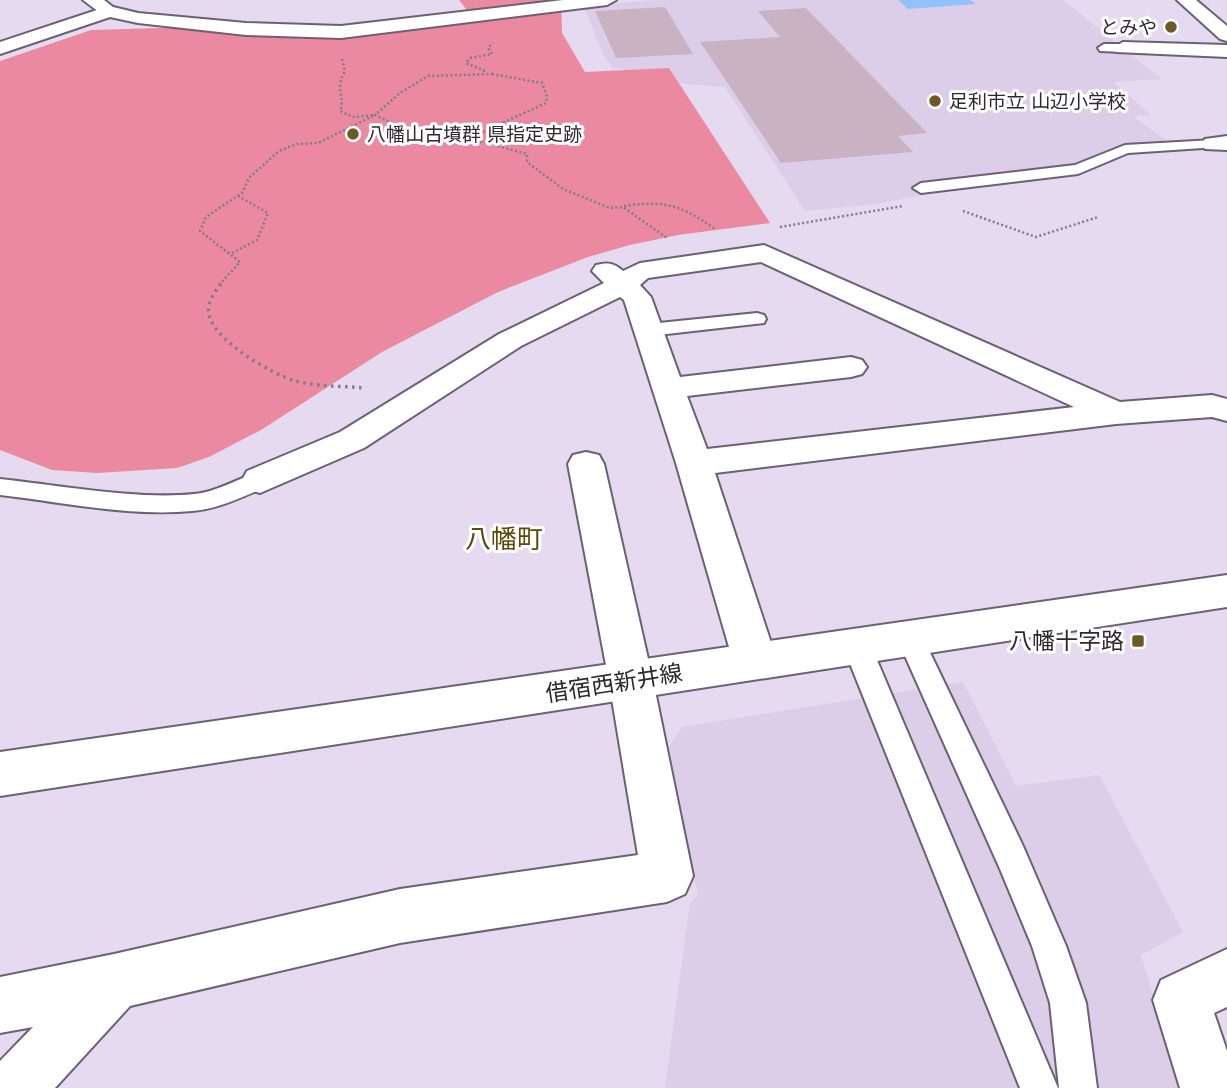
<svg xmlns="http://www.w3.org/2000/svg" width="1227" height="1088" viewBox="0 0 1227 1088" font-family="'DejaVu Sans','Noto Sans JP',sans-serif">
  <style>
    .built { fill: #dccde9 }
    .forest { fill: #eb89a0 }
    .water { fill: #92c2fc }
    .building { fill: #c9b3c2 }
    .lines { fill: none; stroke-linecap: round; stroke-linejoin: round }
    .lane-casing { stroke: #6b6173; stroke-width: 4 }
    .street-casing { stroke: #6b6173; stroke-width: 4 }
    .secondary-casing { stroke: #6b6173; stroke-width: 4 }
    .primary-casing { stroke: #6b6173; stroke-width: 4 }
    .path-far1 { stroke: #827b89; stroke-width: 2.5; stroke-dasharray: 2 2.5; stroke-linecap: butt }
    .path { stroke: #827b89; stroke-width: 3.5; stroke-dasharray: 2.5 4.5; stroke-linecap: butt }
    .lane { fill: #fff; fill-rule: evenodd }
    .street { fill: #fff; fill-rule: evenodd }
    .secondary { fill: #fff; fill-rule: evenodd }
    .primary { fill: #fff; fill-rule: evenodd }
    .poi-dot { fill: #6b5a28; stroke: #fff; stroke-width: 2.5 }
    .labels { text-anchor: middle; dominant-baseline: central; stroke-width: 6; stroke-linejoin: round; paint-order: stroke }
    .far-poi-label { font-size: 19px; fill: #2d2830; stroke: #fff; text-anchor: start }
    .poi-label { font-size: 23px; fill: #2d2830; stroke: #fff; text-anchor: end }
    .street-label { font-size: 23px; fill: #2d2830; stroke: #fff }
    .quarter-label { font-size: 26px; fill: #5c4808; stroke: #fff }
  </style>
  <rect width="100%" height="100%" fill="#e5daef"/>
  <g class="built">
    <path d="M655,0H1063L1161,79L1113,82L1151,115L1133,116L1171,144L1118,148L1081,164L920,183L925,194L878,204L805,211L725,87L685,84L612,67L602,53L584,6Z"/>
    <path d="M963,682L1016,786L1099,775L1183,932L1141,955L1181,1088H665L690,903L698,896L669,747L682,727Z"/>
  </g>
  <path class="forest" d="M459,0H561L562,33L585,72L669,68L770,223L678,235L630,245L588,257L498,292L382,352L261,430L209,457L177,468L97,473L52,470L0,450V61L91,30L194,27L275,35L473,18Z"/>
  <path class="water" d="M898,0H970L976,4L908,9Z"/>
  <g class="building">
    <path d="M665,7L693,54L616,58L595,11Z"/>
    <path d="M806,8L927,133L898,136L913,152L781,163L700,42L780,37L758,11Z"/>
  </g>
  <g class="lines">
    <defs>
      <g id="lane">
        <path d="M1104,44H1123L1129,48L1123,52L1100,51L1098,48Z"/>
        <path d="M1213,140L1218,141L1220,144L1218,147L1128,153L1078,174L921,193L913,188L921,183L1075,165L1125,145Z"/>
        <path d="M757,313L764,315L766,319L764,323L649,336L639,330L649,324Z"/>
        <path d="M260,472L268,474L271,480L268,486C244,496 219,509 192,511C131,517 61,502 0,495V479C58,485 137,500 194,494C217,492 238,478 260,472Z"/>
        <path d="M910,627L919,630L923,638L1023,846L1066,946L1086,1003L1097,1088H1059L1050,1003L1032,946L1000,869L897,638L901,630Z"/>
        <path d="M857,635L867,638L871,646L1058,1088H1020L843,646L847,638Z"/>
      </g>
      <g id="street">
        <path d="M563,0H616L607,5L341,38L246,35L138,23L110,17L0,54V42L109,6L138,13L246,23L341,26Z"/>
        <path d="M1123,42L1227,45V57L1116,52L1113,48Z"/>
        <path d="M1227,136V150L1205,149L1202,144L1205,139Z"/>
        <path d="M764,245L1120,402L1212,395L1227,399V421L1212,417L1116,424L715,473L777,661L770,674L755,679L740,674L733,661L676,463L624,300L620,297L521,346L364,448L260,493L247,489L242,480L247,471L340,432L499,334L604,283L592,271L596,265C608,262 614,263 623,271L640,263ZM761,262L1074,407L707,449L687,396L851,377L862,374L867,367L862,360L851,357L680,377L651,297L640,285L648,278Z"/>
        <path d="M586,452L599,455L604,464L653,681L693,876L685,894L667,902L400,943L130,1006L55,1088H0V1061L33,1027L0,1033V977L114,954L400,889L638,855L609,681L568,464L573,455Z"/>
        <path d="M1227,949V1007L1214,1013L1227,1051V1088H1180L1153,1000L1161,980Z"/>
      </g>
      <g id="secondary">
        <path d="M83,0H104L118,11L115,15H103Z"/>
        <path d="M1227,575V607L0,796V752Z"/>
      </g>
      <path id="primary" d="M1177,0H1196L1227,26V41L1220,39Z"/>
    </defs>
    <use href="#lane" class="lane-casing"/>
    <use href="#street" class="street-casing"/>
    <use href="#secondary" class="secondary-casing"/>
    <use href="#primary" class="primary-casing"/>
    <g class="path-far1">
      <path d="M342,59L345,71C334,89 346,97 340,111L353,117L375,115"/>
      <path d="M485,71L466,63L470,58L492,54L488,48L493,43"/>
      <path d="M492,74L542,83L547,97L546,103L480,133L476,140L417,135L375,115L400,93L428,76Z"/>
      <path d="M476,140L527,154V162L563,189L610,208L623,207L667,238"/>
      <path d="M624,206C665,200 681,205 715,229"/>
      <path d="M963,211L1036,237L1098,217"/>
      <path d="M780,227L903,206"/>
      <path d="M232,253L257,240L268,213L238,196"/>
      <path d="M219,285L240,262L200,231L206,217L242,193L249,178L279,151L297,144L318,143L375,115"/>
    </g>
    <path class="path" d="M221,284C213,293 205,306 210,318C219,343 271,374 296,381C319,387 343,386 366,388"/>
    <use href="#lane" class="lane"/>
    <use href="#street" class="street"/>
    <use href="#secondary" class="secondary"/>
    <use href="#primary" class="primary"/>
  </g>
  <g class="poi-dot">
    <circle cx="1171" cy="27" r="7"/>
    <circle cx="935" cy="101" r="7"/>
    <circle cx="353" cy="134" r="7"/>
    <rect x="1131" y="634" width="14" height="14" rx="3.5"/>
  </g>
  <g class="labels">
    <g class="far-poi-label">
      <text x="1157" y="27" text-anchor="end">とみや</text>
      <text x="949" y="101">足利市立 山辺小学校</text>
      <text x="367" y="134">八幡山古墳群 県指定史跡</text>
    </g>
    <g class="poi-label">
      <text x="1124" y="641">八幡十字路</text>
    </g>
    <g class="street-label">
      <text transform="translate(614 683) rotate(-9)">借宿西新井線</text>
    </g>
    <g class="quarter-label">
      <text x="504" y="539">八幡町</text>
    </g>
  </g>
</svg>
